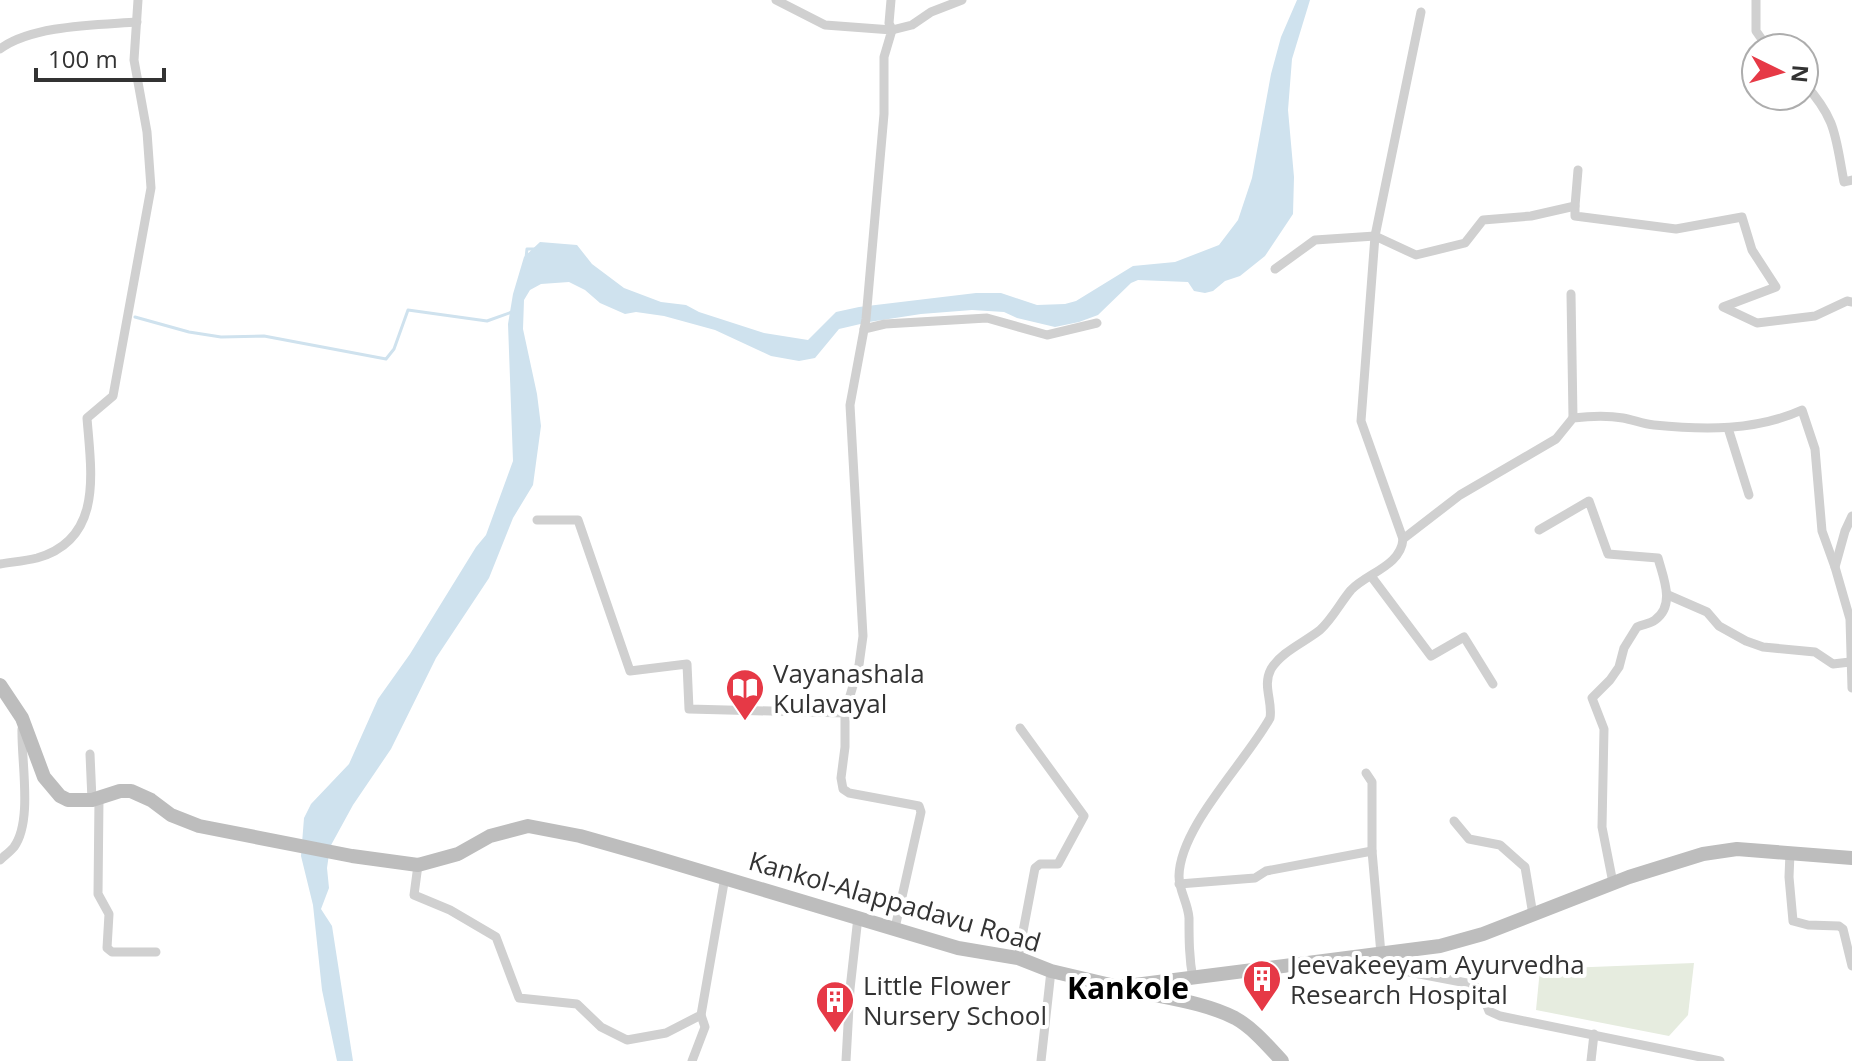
<svg xmlns="http://www.w3.org/2000/svg" width="1852" height="1061" viewBox="0 0 1852 1061" font-family="'Open Sans',sans-serif">
  <style>
    .green { fill: #e6ecdf }
    .water { fill: #cfe2ee }
    .lines { fill: none; stroke-linecap: round; stroke-linejoin: round }
    .stream { stroke: #cfe2ee; stroke-width: 3 }
    .street { stroke: #d0d0d0; stroke-width: 9 }
    .secondary { stroke: #bdbdbd; stroke-width: 14 }
    .labels { text-anchor: middle; dominant-baseline: central; stroke-width: 8; stroke-linejoin: round; paint-order: stroke }
    .poi-label { font-size: 26px; fill: #333; stroke: #fff; text-anchor: start }
    .street-label { font-size: 26px; fill: #333; stroke: #fff }
    .quarter-label { font-size: 30px; font-weight: bold; fill: #000; stroke: #fff }
  </style>
  <rect width="100%" height="100%" fill="#fff"/>
  <path class="green" d="M1694,963L1688,1015L1669,1036L1536,1010L1540,969Z"/>
  <path class="water" d="M1297,0H1310L1292,59L1288,110L1294,177L1293,214L1265,256L1240,276L1225,281L1213,291L1205,293L1194,291L1188,282L1138,280L1131,283L1098,315L1079,322L1055,327L1017,318L1004,312L972,310L921,314L869,322L839,329L815,358L799,361L771,356L715,330L664,316L636,312L625,314L600,303L585,290L569,282L541,284L530,290L524,300L523,329L537,394L541,426L533,485L513,518L489,578L436,658L391,749L353,805L330,847L327,868L329,888L321,909L332,926L353,1061H337L322,990L313,905L301,856L304,818L311,804L349,764L378,699L410,654L476,547L486,535L513,461L508,324L513,294L524,257L540,242L577,245L592,264L624,288L661,302L686,305L699,312L764,333L808,340L836,312L859,307L976,293H1001L1037,305L1065,304L1076,301L1133,266L1175,262L1219,245L1238,220L1252,178L1271,74L1281,37Z"/>
  <g class="lines">
    <g class="stream">
      <path d="M526,258L527,249H535"/>
      <path d="M135,317L189,332L221,337L264,336L386,359L394,349L408,310L487,321L512,312"/>
    </g>
    <g class="street">
      <path d="M776,0L825,25L892,30L884,57V114L866,319L850,405L863,636L859,665L845,713V747L841,778L843,789L849,793L919,806L921,812L895,928"/>
      <path d="M891,0L889,23L892,30L912,25L931,12L962,0"/>
      <path d="M1756,0V31L1768,48"/>
      <path d="M0,49C32,25 97,25 137,22"/>
      <path d="M1804,83C1837,120 1835,135 1844,182L1852,180"/>
      <path d="M1575,206V216L1676,229L1742,217L1752,250L1776,287L1723,307L1757,323L1815,316L1847,301L1852,302"/>
      <path d="M1275,269L1315,240L1375,236L1416,255L1465,243L1483,220L1531,216L1575,206L1578,170"/>
      <path d="M1571,294L1573,418"/>
      <path d="M864,329L885,324L987,318L1047,335L1097,323"/>
      <path d="M1728,428L1749,495"/>
      <path d="M1852,516L1845,531L1835,567L1850,619L1852,688"/>
      <path d="M537,520H578L630,671L687,664L689,709L845,713"/>
      <path d="M1539,530L1589,501L1608,554L1658,558C1663,577 1676,605 1655,620C1650,624 1643,624 1637,627L1624,648L1619,667L1610,680L1592,698L1604,729L1602,827L1613,883"/>
      <path d="M1403,539L1361,421L1375,236L1421,12"/>
      <path d="M0,564C12,562 25,561 37,558C104,539 91,471 87,418L113,396L151,188L147,132L134,60L138,0"/>
      <path d="M1371,576L1431,656L1464,637L1493,684"/>
      <path d="M1668,595L1707,612L1719,626L1746,641L1763,647L1815,652L1833,664L1850,662"/>
      <path d="M90,754L92,800"/>
      <path d="M1366,773L1372,782V851"/>
      <path d="M99,798L98,894L109,914L107,948L112,952H156"/>
      <path d="M1454,821L1469,839L1500,845L1525,867L1533,915"/>
      <path d="M1790,853L1789,877L1793,921L1808,925L1839,926L1843,929L1852,966"/>
      <path d="M0,860C4,856 10,852 14,847C33,821 21,761 22,729"/>
      <path d="M418,865L414,895L450,910L496,937L519,998L577,1004L601,1027L627,1040L666,1033L701,1015L725,877"/>
      <path d="M1179,884L1255,878L1266,871L1372,851L1381,954"/>
      <path d="M1373,955L1383,967L1472,984L1481,991L1489,1011L1500,1016L1720,1061"/>
      <path d="M1018,958L1035,868L1040,864H1058L1084,816L1020,728"/>
      <path d="M1193,979C1189,958 1189,939 1189,918C1188,903 1179,891 1179,876C1180,826 1246,762 1270,718C1273,701 1262,686 1271,669C1281,652 1305,642 1320,630C1333,618 1340,603 1351,590C1367,573 1401,566 1403,539L1460,495L1556,439L1573,418C1590,416 1606,415 1623,418C1634,420 1643,424 1654,425C1704,430 1756,431 1802,410L1815,449L1822,531L1835,567"/>
      <path d="M692,1061L705,1027L701,1015"/>
      <path d="M846,1061L850,989L858,917"/>
      <path d="M1041,1061L1051,971"/>
      <path d="M1591,1061L1594,1034"/>
    </g>
    <g class="secondary">
      <path d="M0,685L22,718L44,777L60,796L68,800H92L120,791H131L151,800L171,815L199,826L352,856L418,865L458,854L490,836L528,826L580,836L647,855L958,948L1018,958L1051,971L1119,987L1440,946L1483,934L1629,877L1703,854L1737,849L1852,858"/>
      <path d="M1131,990C1165,998 1204,1002 1235,1018C1253,1028 1268,1046 1282,1061"/>
    </g>
  </g>
  <defs>
    <symbol id="library-pin" viewBox="-11 -11 22 30"><path d="M0 17L-7.5 6A9.5 9.5 0 1 1 7.5 6Z" fill="#e63946" stroke="#fff"/><path d="M-6-4Q-3-5.5-.7-3.5V5Q-3 3-6 4ZM6-4Q3-5.5 .7-3.5V5Q3 3 6 4Z" fill="#fff"/></symbol>
    <symbol id="building-pin" viewBox="-11 -11 22 30"><path d="M0 17L-7.5 6A9.5 9.5 0 1 1 7.5 6Z" fill="#e63946" stroke="#fff"/><path d="M-4-6H4V6H1V3H-1V6H-4ZM-2.5-4.3h1.7v1.8h-1.7ZM.8-4.3h1.7v1.8H.8ZM-2.5-1h1.7V.8h-1.7ZM.8-1h1.7V.8H.8Z" fill="#fff"/></symbol>
  </defs>
  <g fill-rule="evenodd">
    <use href="#library-pin" x="723" y="666" width="44" height="60"/>
    <use href="#building-pin" x="1240" y="957" width="44" height="60"/>
    <use href="#building-pin" x="813" y="978" width="44" height="60"/>
  </g>
  <g class="labels">
    <g class="poi-label">
      <text x="773" y="673">Vayanashala<tspan x="773" dy="30">Kulavayal</tspan></text>
      <text x="1290" y="964">Jeevakeeyam Ayurvedha<tspan x="1290" dy="30">Research Hospital</tspan></text>
      <text x="863" y="985">Little Flower<tspan x="863" dy="30">Nursery School</tspan></text>
    </g>
    <g class="street-label">
      <text transform="translate(895 901) rotate(16)">Kankol-Alappadavu Road</text>
    </g>
    <g class="quarter-label">
      <text x="1128" y="987">Kankole</text>
    </g>
  </g>
  <g transform="translate(1780 72) rotate(95)"><circle r="38" fill="#ffffff" stroke="#adadad" stroke-width="2"/>
  <path d="M0-6L14 30L0 20L-14 30Z" fill="#e63946"/>
  <text y="-12" font-size="22" font-weight="bold" text-anchor="middle" fill="#333333">N</text>
  </g>
  <path d="M36 68v12h128v-12" fill="none" stroke="#333333" stroke-width="4"/>
  <text x="48" y="68" font-size="24" fill="#333333" stroke="#ffffff" stroke-width="6" paint-order="stroke">100 m</text>
</svg>
